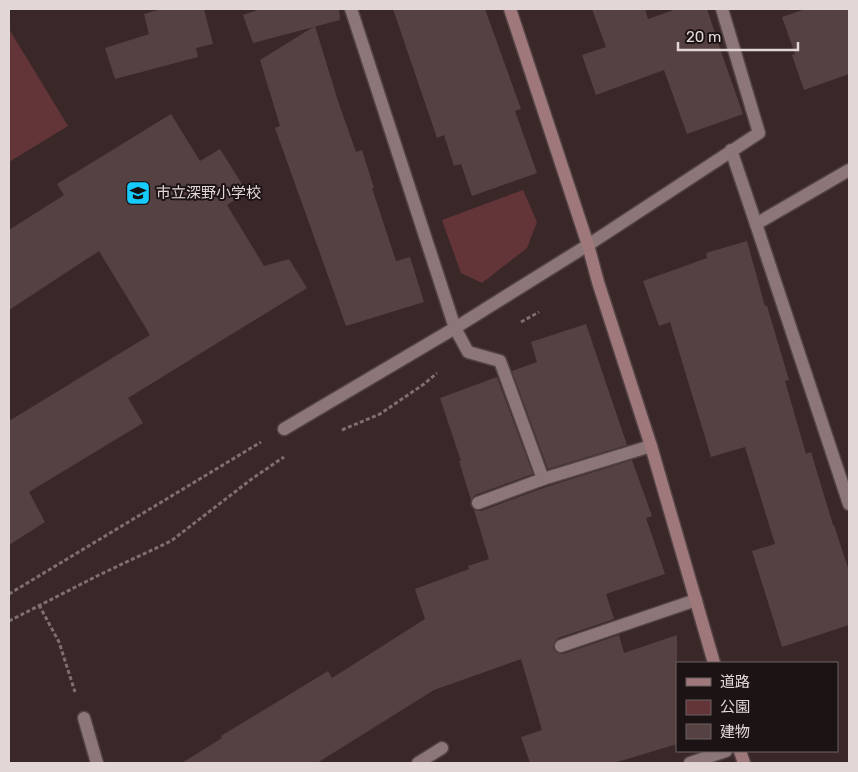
<svg xmlns="http://www.w3.org/2000/svg" width="858" height="772" viewBox="0 0 858 772" font-family="Rubik,'Noto Sans JP',sans-serif">
  <style>
    .green { fill: #633438 }
    .building { fill: #554142 }
    .lines { fill: none; stroke-linecap: round; stroke-linejoin: round }
    .lane-casing { stroke: #534345; stroke-width: 15 }
    .street-casing { stroke: #534345; stroke-width: 15 }
    .secondary-casing { stroke: #534345; stroke-width: 15 }
    .path { stroke: #7f6f70; stroke-width: 3; stroke-dasharray: 4 2.5; stroke-linecap: butt }
    .lane { stroke: #8c7677; stroke-width: 12 }
    .street { stroke: #8c7677; stroke-width: 12 }
    .secondary { stroke: #9f787b; stroke-width: 12 }
    .labels { text-anchor: middle; dominant-baseline: central; stroke-width: 4; stroke-linejoin: round; paint-order: stroke }
    .poi-label { font-size: 15px; fill: #e3d6d7; stroke: #1c1314; text-anchor: start }
  </style>
  <rect width="100%" height="100%" fill="#3a2829"/>
  <g class="green">
    <path d="M9,29L68,126L9,162Z"/>
    <path d="M523,190L537,222L527,248L482,283L461,273L442,220Z"/>
  </g>
  <g class="building">
    <path d="M161,9H204L213,44L196,48L198,57L115,79L105,48L149,34L144,14Z"/>
    <path d="M260,9H339L340,20L253,43L243,15Z"/>
    <path d="M393,9H485L521,109L515,111L537,173L472,196L461,164L454,166L444,135L437,138Z"/>
    <path d="M592,9H645L648,19L677,9H707L724,60L743,114L687,134L664,70L596,95L582,55L606,47Z"/>
    <path d="M806,9H849V74L804,90L792,55L795,54L782,17Z"/>
    <path d="M315,26L338,101L356,152L362,150L374,188H372L396,261L410,257L424,302L346,326L275,128L280,126L260,60Z"/>
    <path d="M171,114L200,161L220,149L247,192L227,205L264,266L289,259L307,288L128,398L143,423L29,492L45,522L9,545V421L150,335L99,251L9,310V230L64,195L57,184Z"/>
    <path d="M747,241L765,306H767L789,380L785,381L806,454L811,452L833,525H834L849,571V625L782,647L752,551L775,544L745,447L711,457L670,322L659,326L643,281L707,258L706,253Z"/>
    <path d="M586,324L627,445L548,469L512,371L537,362L531,342Z"/>
    <path d="M497,377L533,474L475,495L471,500L459,461H461L440,398Z"/>
    <path d="M632,460L652,516L646,518L665,574L606,594L614,619L558,638L555,641L553,648L556,652L563,654L619,635L624,653L677,635V744L614,763H530L521,737L542,730L521,659L434,690L317,763H182L222,738L221,736L328,671L332,678L425,619L415,589L469,569L468,566L489,559L474,510L481,511L546,487Z"/>
  </g>
  <g class="lines">
    <defs>
      <g id="lane">
        <path d="M731,150L756,224"/>
        <path d="M849,170L756,224L849,504"/>
      </g>
      <g id="street">
        <path d="M351,9L455,328L468,352L500,361L543,479L651,446"/>
        <path d="M284,429L455,328L588,245L759,133L722,9"/>
        <path d="M478,503L543,479"/>
        <path d="M561,646L696,600"/>
        <path d="M84,718L97,763"/>
        <path d="M418,763L442,748"/>
        <path d="M690,763L726,751"/>
      </g>
      <g id="secondary">
        <path d="M510,9L588,245L598,282L651,446L714,663"/>
        <path d="M740,751L744,763"/>
      </g>
    </defs>
    <use href="#lane" class="lane-casing"/>
    <use href="#street" class="street-casing"/>
    <use href="#secondary" class="secondary-casing"/>
    <g class="path">
      <path d="M521,322L539,312"/>
      <path d="M342,430L380,414L424,384L437,373"/>
      <path d="M9,594L261,442"/>
      <path d="M39,605L59,642L75,692"/>
      <path d="M9,621L99,575L171,541L253,478L284,457"/>
    </g>
    <use href="#lane" class="lane"/>
    <use href="#street" class="street"/>
    <use href="#secondary" class="secondary"/>
  </g>
  <defs>
    <symbol id="school-square" viewBox="-11 -11 22 22"><rect x="-9" y="-9" width="18" height="18" rx="4" fill="#16cafb" stroke="#1c1314"/><path d="M0-5L7-2L0 1L-7-2ZM-4 1L0 2.5L4 1V4Q0 6-4 4Z" fill="#111"/></symbol>
  </defs>
  <g fill-rule="evenodd">
    <use href="#school-square" x="124" y="179" width="28" height="28"/>
  </g>
  <g class="labels">
    <g class="poi-label">
      <text x="156" y="193">市立深野小学校</text>
    </g>
  </g>
  <rect width="858" height="772" fill="none" stroke="#e3d6d7" stroke-width="20"/>
  <rect x="676" y="662" width="162" height="90" fill="#1c1314" stroke="#6c6162"/>
  <rect x="686" y="678" width="25" height="8" fill="#9f787b" stroke="#6c6162"/>
  <text x="720" y="687" font-size="15" fill="#e3d6d7">道路</text>
  <rect x="686" y="700" width="25" height="15" fill="#633438" stroke="#6c6162"/>
  <text x="720" y="712" font-size="15" fill="#e3d6d7">公園</text>
  <rect x="686" y="724" width="25" height="15" fill="#554142" stroke="#6c6162"/>
  <text x="720" y="737" font-size="15" fill="#e3d6d7">建物</text>
  <path d="M678 42v8h120v-8" fill="none" stroke="#e3d6d7" stroke-width="2.5"/>
  <text x="686" y="42" font-size="15" fill="#e3d6d7" stroke="#1c1314" stroke-width="4" paint-order="stroke">20 m</text>
</svg>
